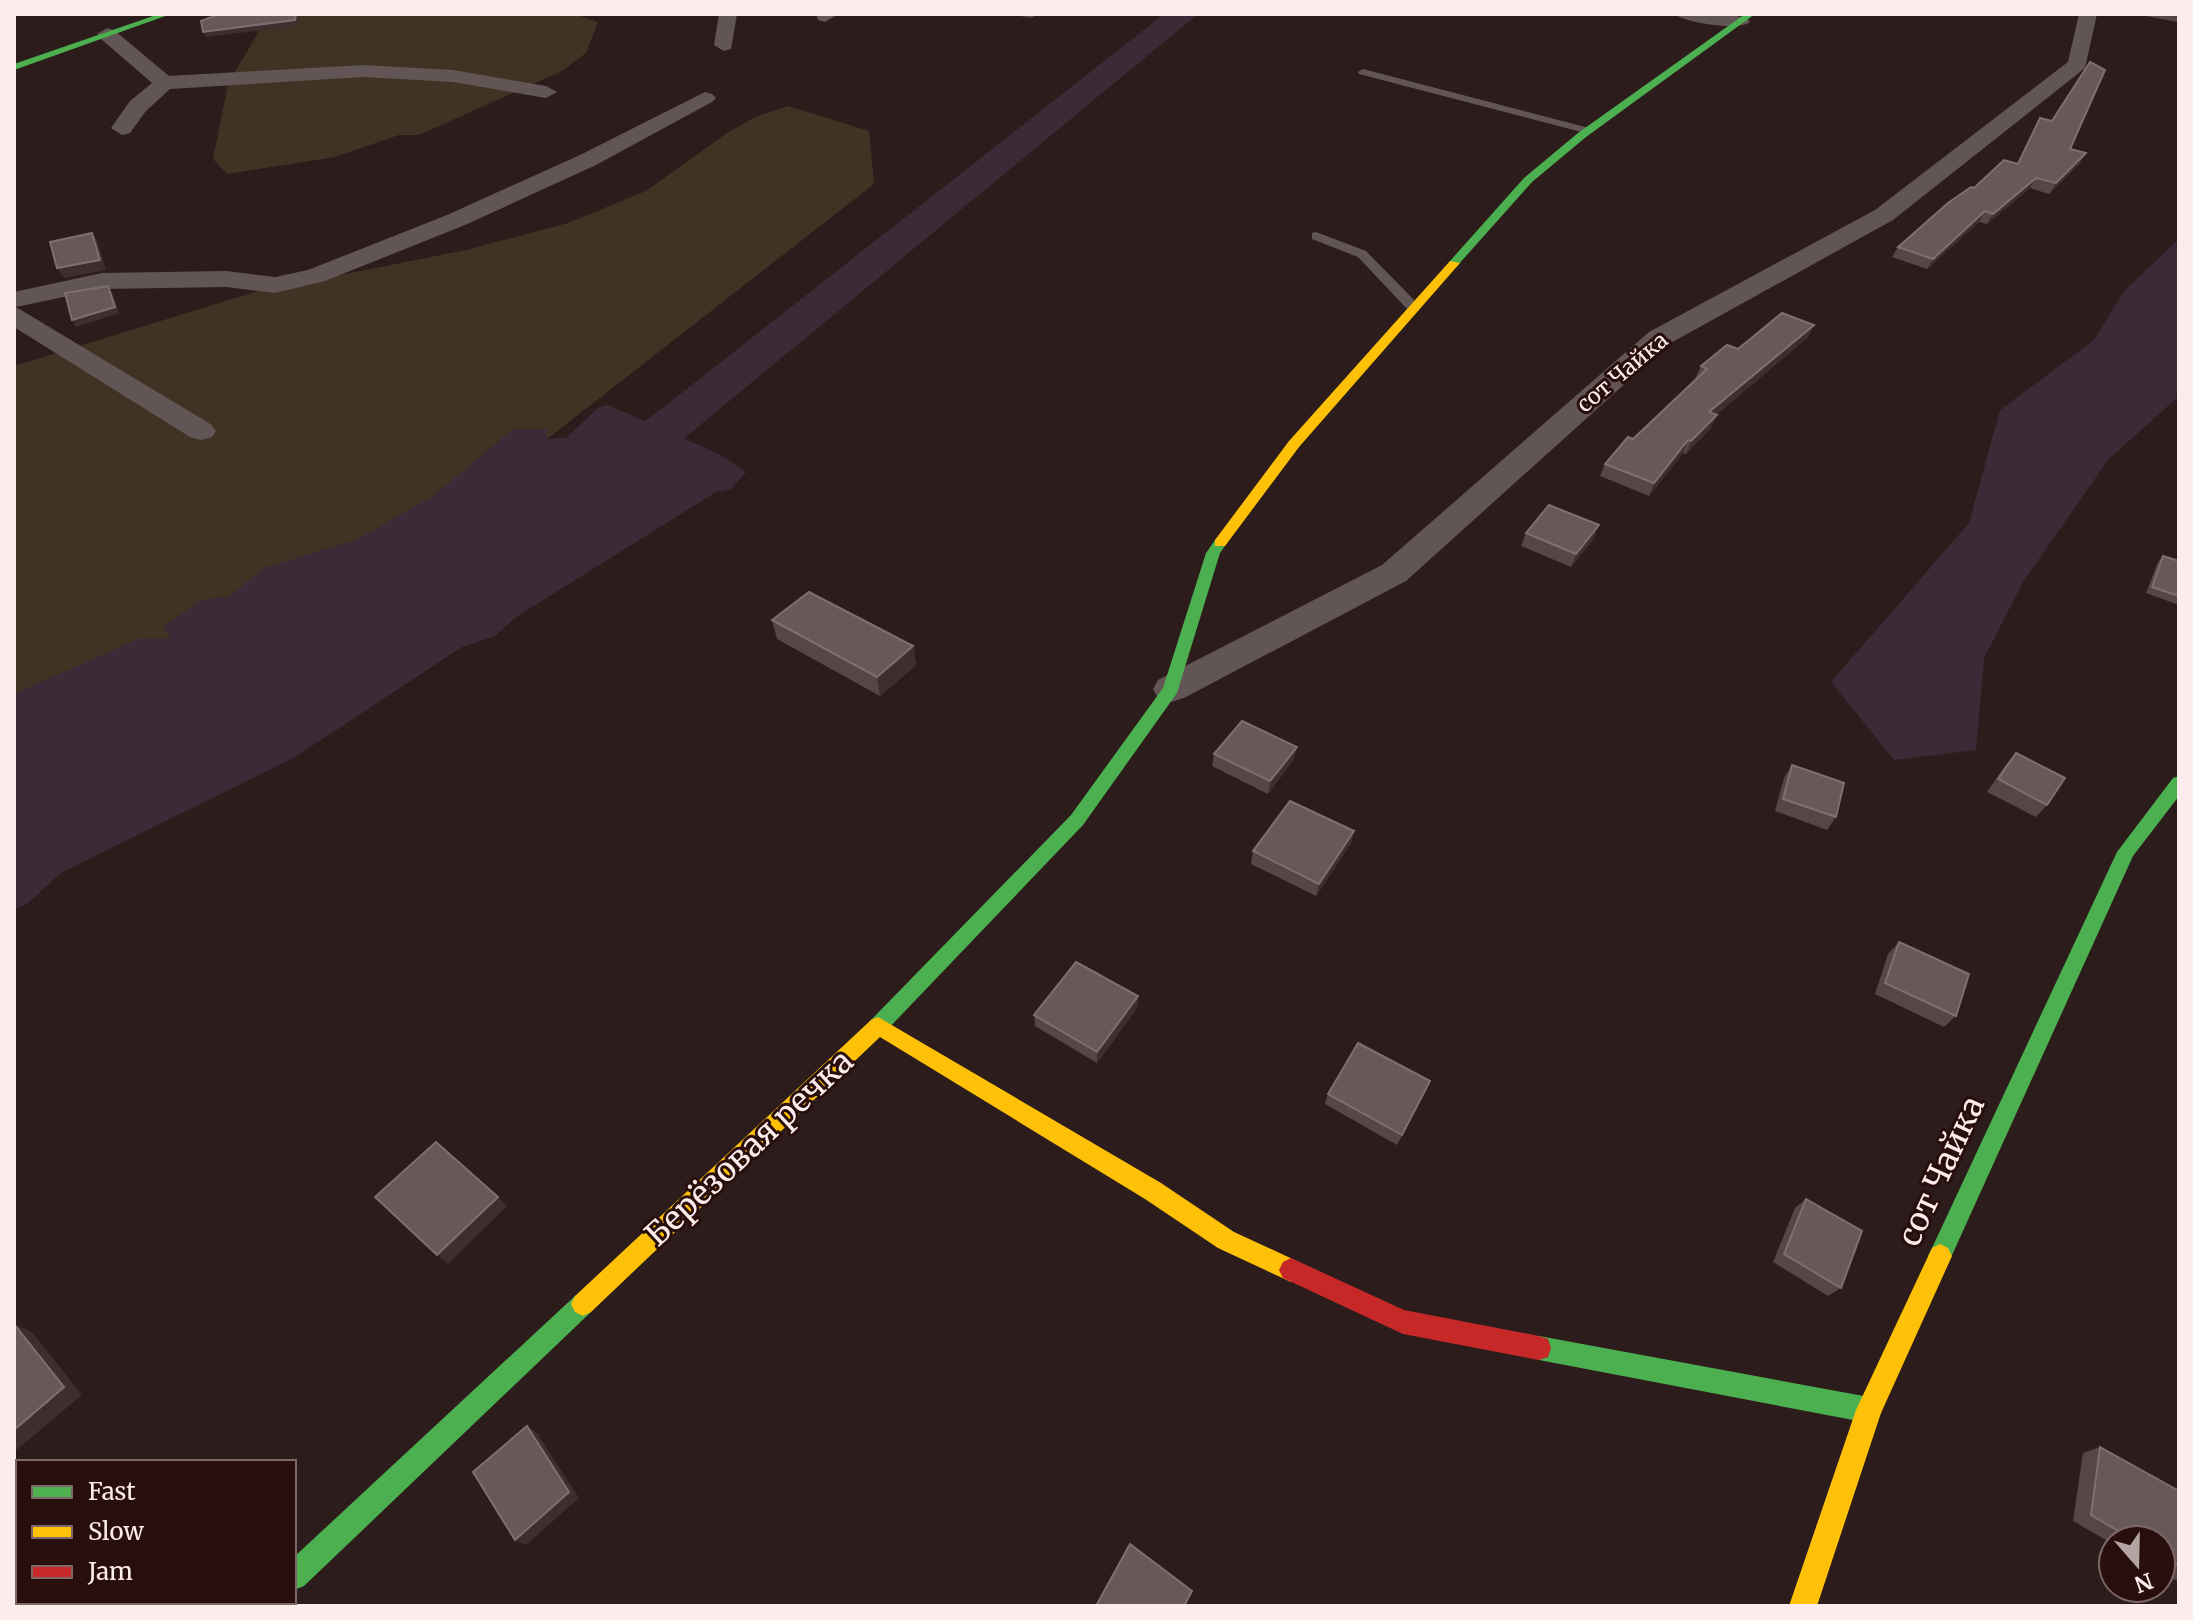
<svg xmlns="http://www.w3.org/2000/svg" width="2193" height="1620" viewBox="0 0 2193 1620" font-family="Merriweather,serif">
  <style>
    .green { fill: #413223 }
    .water { fill: #3e2937 }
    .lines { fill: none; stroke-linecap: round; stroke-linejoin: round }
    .river { fill: #3e2937; fill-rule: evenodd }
    .lane { fill: #625555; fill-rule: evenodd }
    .street { fill: #625555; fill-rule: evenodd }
    .fast { fill: #4caf50; fill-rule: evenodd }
    .slow { fill: #ffc107; fill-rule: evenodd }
    .jam { fill: #c62828; fill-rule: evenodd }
    .wall { fill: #554648 }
    .shaded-wall { fill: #3d2e2f }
    .building { fill: #67585a; stroke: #7e6f70; stroke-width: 2 }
    .labels { text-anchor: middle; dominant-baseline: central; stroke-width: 6; stroke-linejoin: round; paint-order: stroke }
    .far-street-label { font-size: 22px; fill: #fceceb; stroke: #280e0d }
    .near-street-label { font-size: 32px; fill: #fceceb; stroke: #280e0d }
  </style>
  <rect width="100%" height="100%" fill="#2c1d1c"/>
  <g class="green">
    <path d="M269,14H574L598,22L586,53L562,71L419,135H399L335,157L227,174L213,159L228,84Z"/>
    <path d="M788,106L869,131L874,184L379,570L14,711V366L255,292L466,250L568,223L646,191L727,133L755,117Z"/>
  </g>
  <g class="water">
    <path d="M2179,239V396L2108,460L2023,582L1984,658L1976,750L1894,760L1831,682L1969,523L2000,410L2094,340L2124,291Z"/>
    <path d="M608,405L721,455L746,472L731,489L716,492L516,617L495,636L462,647L295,757L61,873L27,904L14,910V694L138,639L171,638L163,627L200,600L228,597L264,568L356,540L433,496L512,430L546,429L547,439L566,438L599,407Z"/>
  </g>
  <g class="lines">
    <path class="river" d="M1164,14H1198L613,497L595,501L577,497L570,486L577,475Z"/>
    <g class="lane">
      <path d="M1363,69L1593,129L1595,131L1589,134L1359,74L1358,72Z"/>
      <path d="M1316,232L1366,251L1419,305V311H1409L1358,257L1312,239V233Z"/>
    </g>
    <g class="street">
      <path d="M719,14H737L731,49L724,51L714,45Z"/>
      <path d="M816,14H834L835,16L825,22L818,20Z"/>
      <path d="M1675,14H1724L1747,18L1750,22C1740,31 1684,23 1675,14Z"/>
      <path d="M2079,14H2097L2085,68L1893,220L1669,344L1406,581L1184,698L1171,702L1158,698L1153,689L1158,680L1382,565L1649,332L1875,210L2068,62Z"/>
      <path d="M107,28L114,30L169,76L363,65L453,70L546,86L557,92L546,98L453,82L363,77L170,89L146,111L130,133L122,135L111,128L130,101L152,83L100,38L97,34Z"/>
      <path d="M705,92L712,94L716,98L712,102L596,165L465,225L325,281L275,293L226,287L102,289L16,307L212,425L216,431L212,437L201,440L190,437L14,327V292L102,273L226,271L275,277L308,270L447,215L580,155Z"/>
      <path d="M294,1596L295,1606H231L233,1602H294Z"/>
    </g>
    <g class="fast">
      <path d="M159,14H171L14,70V64Z"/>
      <path d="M1745,14H1755L1586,137L1532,182L1458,265H1450V261L1524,178L1578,133Z"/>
      <path d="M1220,538L1227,543L1220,553L1177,693L1083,825L885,1032L878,1035L871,1032L868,1026L871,1020L1071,815L1163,688L1206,553L1215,540Z"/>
      <path d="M2179,776V796L2133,856L1948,1264L1940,1268L1932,1264L1928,1256L1932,1248L2117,852L2173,778Z"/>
      <path d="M583,1292L591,1296L595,1304L591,1312L304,1586L294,1590V1557L575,1296Z"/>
      <path d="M1539,1336L1869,1397L1878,1401L1882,1410L1878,1419L1869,1423L1539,1360L1530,1357L1527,1348L1530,1339Z"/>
    </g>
    <g class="slow">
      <path d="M1450,261L1460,263L1299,447L1225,546H1215V540L1289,441Z"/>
      <path d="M878,1017L1161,1183L1234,1232L1299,1262L1303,1270L1299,1278L1291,1282L1218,1248L1145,1199L880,1037L591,1312L583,1316L575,1312L571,1304L575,1296L871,1020Z"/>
      <path d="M1940,1244L1948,1248L1952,1256L1881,1413L1817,1606H1789L1856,1410L1932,1248Z"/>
    </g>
    <path class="jam" d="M1291,1258L1404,1310L1539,1336L1548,1339L1551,1348L1548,1357L1539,1360L1403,1334L1283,1278L1279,1270L1283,1262Z"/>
  </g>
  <g class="wall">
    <path d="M1008,14H1037L1032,18Z"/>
    <path d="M2142,14H2179V19L2177,22L2141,15Z"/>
    <path d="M2040,118L2070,149L2080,163L2049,194L2030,188L1987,224L1979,222L1927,269L1892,257L1898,247L1974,188L2017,164Z"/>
    <path d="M1814,325L1807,338L1716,415L1711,428L1686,454L1683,453L1649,496L1600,476L1605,464L1633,439L1695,379L1701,366L1738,349Z"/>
    <path d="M1526,533L1594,538L1571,567L1521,546Z"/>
    <path d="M2163,556L2179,561V605L2146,593L2158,562Z"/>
    <path d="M772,620L913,646L916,665L880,696L777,639Z"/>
    <path d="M2016,753L2047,805L2036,817L1987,792L2005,766Z"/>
    <path d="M1214,754L1294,759L1268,794L1212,766Z"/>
    <path d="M1792,765L1836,817L1827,830L1775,811L1784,778Z"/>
    <path d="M1354,831L1351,843L1316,896L1251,864L1253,851Z"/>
    <path d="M1899,942L1956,1016L1944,1027L1875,994L1888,954Z"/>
    <path d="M1138,996L1137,1008L1097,1063L1035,1026L1034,1015Z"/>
    <path d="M1425,1092L1397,1145L1325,1104L1328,1094Z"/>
    <path d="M1806,1199L1841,1288L1828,1296L1773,1262L1795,1208Z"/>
    <path d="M2100,1447L2179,1491V1582L2161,1572V1540H2113V1544L2073,1521L2083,1453Z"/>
  </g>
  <g class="shaded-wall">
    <path d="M296,14H299L298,26L206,37L203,32Z"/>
    <path d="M2086,153L2080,163L2049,194L2056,183Z"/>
    <path d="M2036,178L2030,188L1987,224L1993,214Z"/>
    <path d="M1985,211L1979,222L1927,269L1933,259Z"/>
    <path d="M92,233L98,242L106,270L64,278L57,268Z"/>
    <path d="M108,286L112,292L119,313L76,327L72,320Z"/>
    <path d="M1814,325L1807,338L1704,425L1709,412Z"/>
    <path d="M1717,415L1711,428L1686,454L1691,441Z"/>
    <path d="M1688,440L1683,453L1649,496L1654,483Z"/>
    <path d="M1599,525L1594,538L1571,567L1576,554Z"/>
    <path d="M913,646L916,665L880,696L877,677Z"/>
    <path d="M1297,747L1294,759L1268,794L1270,781Z"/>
    <path d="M1354,831L1351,843L1316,896L1319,884Z"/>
    <path d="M1138,996L1137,1008L1097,1063V1052Z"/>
    <path d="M498,1197L507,1206L448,1264L437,1255Z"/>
    <path d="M14,1324L32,1332L82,1395L14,1452Z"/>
    <path d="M527,1426L537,1433L579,1498L526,1545L515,1540Z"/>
  </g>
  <g class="building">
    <path d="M220,14H296L295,20L203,32L201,21Z"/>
    <path d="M2090,62L2105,70L2070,149L2086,153L2056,183L2036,178L1993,214L1985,211L1933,259L1898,247L1948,203L1971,187L1974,188L2004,160L2018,164L2040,118L2052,121Z"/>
    <path d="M92,233L100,260L57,268L50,242Z"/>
    <path d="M108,286L115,307L72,320L65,293Z"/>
    <path d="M1782,313L1814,325L1709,412L1717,415L1691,441L1688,440L1654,483L1605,464L1628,437L1633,439L1707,369L1701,366L1727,345L1738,349Z"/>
    <path d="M1549,505L1599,525L1576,554L1526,533Z"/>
    <path d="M2163,556L2179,561V596L2152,587Z"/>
    <path d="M809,592L913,646L877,677L772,620Z"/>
    <path d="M1242,721L1297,747L1270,781L1214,754Z"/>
    <path d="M2016,753L2065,778L2047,805L1998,779Z"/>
    <path d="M1792,765L1844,783L1836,817L1783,799Z"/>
    <path d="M1290,801L1354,831L1319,884L1253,851Z"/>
    <path d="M1899,942L1969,974L1956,1016L1885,983Z"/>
    <path d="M1076,962L1138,996L1097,1052L1034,1015Z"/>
    <path d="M1358,1043L1430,1081L1402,1135L1328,1094Z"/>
    <path d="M436,1142L498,1197L437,1255L375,1197Z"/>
    <path d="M1806,1199L1862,1231L1841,1288L1784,1254Z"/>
    <path d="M14,1324L64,1387L14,1430Z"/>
    <path d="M527,1426L569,1492L515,1540L473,1472Z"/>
    <path d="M2100,1447L2179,1491V1566L2161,1556V1540H2134L2091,1515Z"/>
    <path d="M1130,1544L1192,1591L1184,1606H1096Z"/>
  </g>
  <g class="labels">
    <g class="far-street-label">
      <text transform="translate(1622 372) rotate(-40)">сот Чайка</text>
    </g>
    <g class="near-street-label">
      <text transform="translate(749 1148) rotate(-43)">Берёзовая речка</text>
      <text transform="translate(1941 1171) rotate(-65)">сот Чайка</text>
    </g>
  </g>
  <rect width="2193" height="1620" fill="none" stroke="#fceceb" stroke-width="32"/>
  <rect x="16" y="1460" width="280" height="144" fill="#280e0d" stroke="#7d6766" stroke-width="2"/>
  <rect x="32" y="1486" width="40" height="12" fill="#4caf50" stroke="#7d6766" stroke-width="2"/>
  <text x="88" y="1500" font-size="24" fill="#fceceb">Fast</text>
  <rect x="32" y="1526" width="40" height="12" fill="#ffc107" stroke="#7d6766" stroke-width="2"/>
  <text x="88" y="1540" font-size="24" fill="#fceceb">Slow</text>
  <rect x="32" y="1566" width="40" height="12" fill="#c62828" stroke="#7d6766" stroke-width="2"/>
  <text x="88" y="1580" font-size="24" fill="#fceceb">Jam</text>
  <g transform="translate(2137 1564) rotate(160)"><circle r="38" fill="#280e0d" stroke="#7d6766" stroke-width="2"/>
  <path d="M0-6L14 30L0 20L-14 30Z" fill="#b3a4a3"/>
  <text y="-12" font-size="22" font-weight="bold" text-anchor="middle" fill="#fceceb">N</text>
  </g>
</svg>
